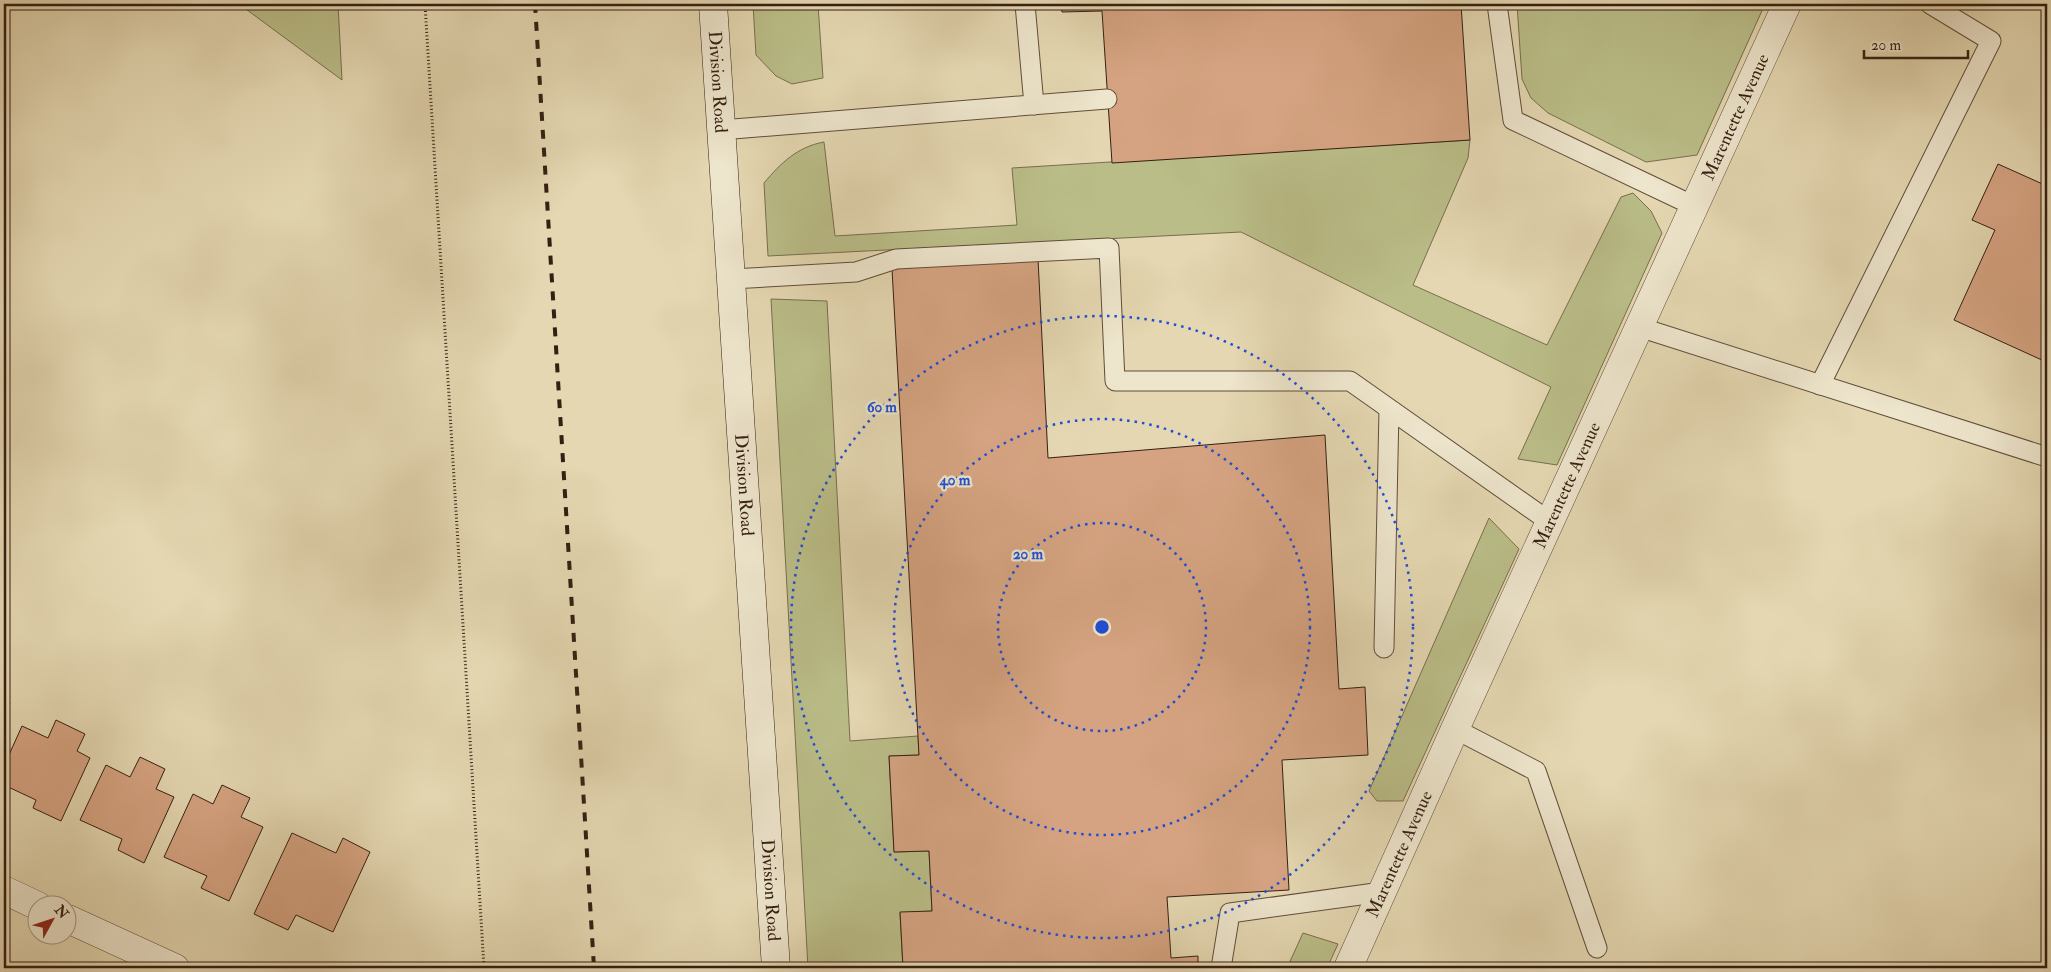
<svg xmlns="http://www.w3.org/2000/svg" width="2051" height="972" viewBox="0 0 2051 972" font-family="'IM FELL Double Pica',serif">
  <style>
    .green { fill: #babd88; stroke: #786e4e }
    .building { fill: #d5a381; stroke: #351f13 }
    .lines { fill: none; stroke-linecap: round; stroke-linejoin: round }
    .service-casing { stroke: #614d3a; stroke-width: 21 }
    .minor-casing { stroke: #614d3a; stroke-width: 29 }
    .tertiary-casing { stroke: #614d3a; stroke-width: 29 }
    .secondary-casing { stroke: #351f13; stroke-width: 29 }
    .path { stroke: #351f13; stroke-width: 3; stroke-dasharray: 1 2.5; stroke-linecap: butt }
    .service { stroke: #ede5cc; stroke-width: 19 }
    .minor { stroke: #ede5cc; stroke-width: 28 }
    .tertiary { stroke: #ede5cc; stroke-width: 28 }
    .secondary { stroke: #ede5cc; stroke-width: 28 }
    .rail { stroke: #351f13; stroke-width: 4; stroke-dasharray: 9 9; stroke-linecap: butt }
    .ring { fill: none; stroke: #1d4ed8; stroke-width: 2.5; stroke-dasharray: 2.5 5 }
    .labels { text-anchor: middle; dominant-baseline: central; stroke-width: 4.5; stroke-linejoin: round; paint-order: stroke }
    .street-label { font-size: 18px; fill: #351f13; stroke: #ede5cc }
    .centre { fill: #1d4ed8; stroke: #ede5cc; stroke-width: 2.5 }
    .ring-label { font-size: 15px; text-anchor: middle; font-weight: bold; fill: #1d4ed8; stroke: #ede5cc; stroke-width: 4.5; stroke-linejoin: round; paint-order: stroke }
  </style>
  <rect width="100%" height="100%" fill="#e4d7b1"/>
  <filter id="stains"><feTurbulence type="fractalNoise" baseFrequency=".004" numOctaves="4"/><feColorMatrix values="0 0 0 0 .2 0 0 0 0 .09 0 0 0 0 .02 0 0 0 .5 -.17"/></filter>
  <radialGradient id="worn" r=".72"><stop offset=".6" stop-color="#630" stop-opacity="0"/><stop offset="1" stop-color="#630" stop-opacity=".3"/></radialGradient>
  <g class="green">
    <path d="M239,4H338L342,80Z"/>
    <path d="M753,4H818L823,78L792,84L776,76L756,55Z"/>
    <path d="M1517,4H1765L1697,155L1646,162L1548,113L1531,98L1522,79Z"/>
    <path d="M1470,140L1468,158L1413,285L1547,345L1621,197L1633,193L1651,211L1662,233L1557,465L1518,459L1551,387L1241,232L768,256L764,183C781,163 797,147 824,142L835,236L1017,225L1012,168Z"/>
    <path d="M771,299L827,301L850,741L918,736L919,755L889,756L894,852L929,851L932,911L900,913L903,968H808Z"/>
    <path d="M1489,518L1519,549L1403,801H1377L1369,791Z"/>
    <path d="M1303,933L1338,944L1327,968H1287Z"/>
  </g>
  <g class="building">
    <path d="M1061,4H1461L1470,140L1112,163L1102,11L1062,12Z"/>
    <path d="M1998,164L2047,186V353L2044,361L1954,320L1995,230L1972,220Z"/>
    <path d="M1038,259L1048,458L1325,435L1339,689L1365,687L1368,755L1282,760L1289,890L1167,897L1171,958L1198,956V968H903L900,912L932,911L929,851L894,852L889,756L919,755L892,269Z"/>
    <path d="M4,700L10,703L4,717Z"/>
    <path d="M56,720L85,734L77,751L90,758L61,821L33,808L36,800L4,785V766L22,726L48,738Z"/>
    <path d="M140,757L165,769L156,789L174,797L144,863L118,850L122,839L80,820L106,765L130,777Z"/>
    <path d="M222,785L250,798L241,817L263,827L229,901L201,888L207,876L164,857L193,794L213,804Z"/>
    <path d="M292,833L336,853L343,838L370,852L333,932L296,915L288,930L254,914Z"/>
  </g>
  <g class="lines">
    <defs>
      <g id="service">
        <path d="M1025,4L1034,105"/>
        <path d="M1497,4L1513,120L1694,206"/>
        <path d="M721,130L1107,99"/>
        <path d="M731,279L856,272L896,259L1109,248L1115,381H1350L1550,522"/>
        <path d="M1639,327L2047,457"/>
        <path d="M1820,385L1991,41L1930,4"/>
        <path d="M1384,648L1389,409"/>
        <path d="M1455,729L1536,771L1597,948"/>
        <path d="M1221,968L1230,913L1382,892"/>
      </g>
      <g id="minor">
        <path d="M4,890L38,906"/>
        <path d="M68,919L175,968"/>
      </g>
      <g id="tertiary">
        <path id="s1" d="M1348,968L1455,729L1787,4"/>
      </g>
      <g id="secondary">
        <path id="s2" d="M713,4L776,968"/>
      </g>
    </defs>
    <use href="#service" class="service-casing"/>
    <use href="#minor" class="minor-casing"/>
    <use href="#tertiary" class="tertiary-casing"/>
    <use href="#secondary" class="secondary-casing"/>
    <path class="path" d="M425,4L484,968"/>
    <use href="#service" class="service"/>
    <use href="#minor" class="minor"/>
    <use href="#tertiary" class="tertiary"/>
    <use href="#secondary" class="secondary"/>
    <path class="rail" d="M535,4L594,968"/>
  </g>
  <g class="ring">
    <circle cx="1102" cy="627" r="104"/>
    <circle cx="1102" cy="627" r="208"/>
    <circle cx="1102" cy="627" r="311"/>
  </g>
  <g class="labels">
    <g class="street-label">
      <text stroke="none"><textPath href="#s2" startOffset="78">Division Road</textPath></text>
      <text stroke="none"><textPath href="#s1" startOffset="935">Marentette Avenue</textPath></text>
      <text stroke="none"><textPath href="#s1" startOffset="530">Marentette Avenue</textPath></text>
      <text stroke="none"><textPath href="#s2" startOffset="482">Division Road</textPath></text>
      <text stroke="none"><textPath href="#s1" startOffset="125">Marentette Avenue</textPath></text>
      <text stroke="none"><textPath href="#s2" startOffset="888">Division Road</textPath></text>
    </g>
  </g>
  <circle cx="1102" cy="627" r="8" class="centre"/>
  <g class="ring-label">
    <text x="882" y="412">60 m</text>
    <text x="955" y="485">40 m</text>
    <text x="1028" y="559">20 m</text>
  </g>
  <rect width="2051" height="972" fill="none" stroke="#e4d7b1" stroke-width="20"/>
  <rect x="5" y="5" width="2041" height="962" fill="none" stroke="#351f13" stroke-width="2.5"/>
  <rect x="10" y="10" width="2031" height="952" fill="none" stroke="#351f13"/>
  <g transform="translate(52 920) rotate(50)"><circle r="24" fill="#ede5cc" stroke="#a39682"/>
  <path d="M0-4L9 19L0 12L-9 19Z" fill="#8f2418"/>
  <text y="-8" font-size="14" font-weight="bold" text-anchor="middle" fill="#351f13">N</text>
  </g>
  <path d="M1864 50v8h104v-8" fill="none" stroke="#351f13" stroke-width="2.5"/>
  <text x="1871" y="50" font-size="15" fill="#351f13" stroke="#ede5cc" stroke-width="4" paint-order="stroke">20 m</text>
  <rect width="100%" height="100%" filter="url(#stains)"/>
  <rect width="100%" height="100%" fill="url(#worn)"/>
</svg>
